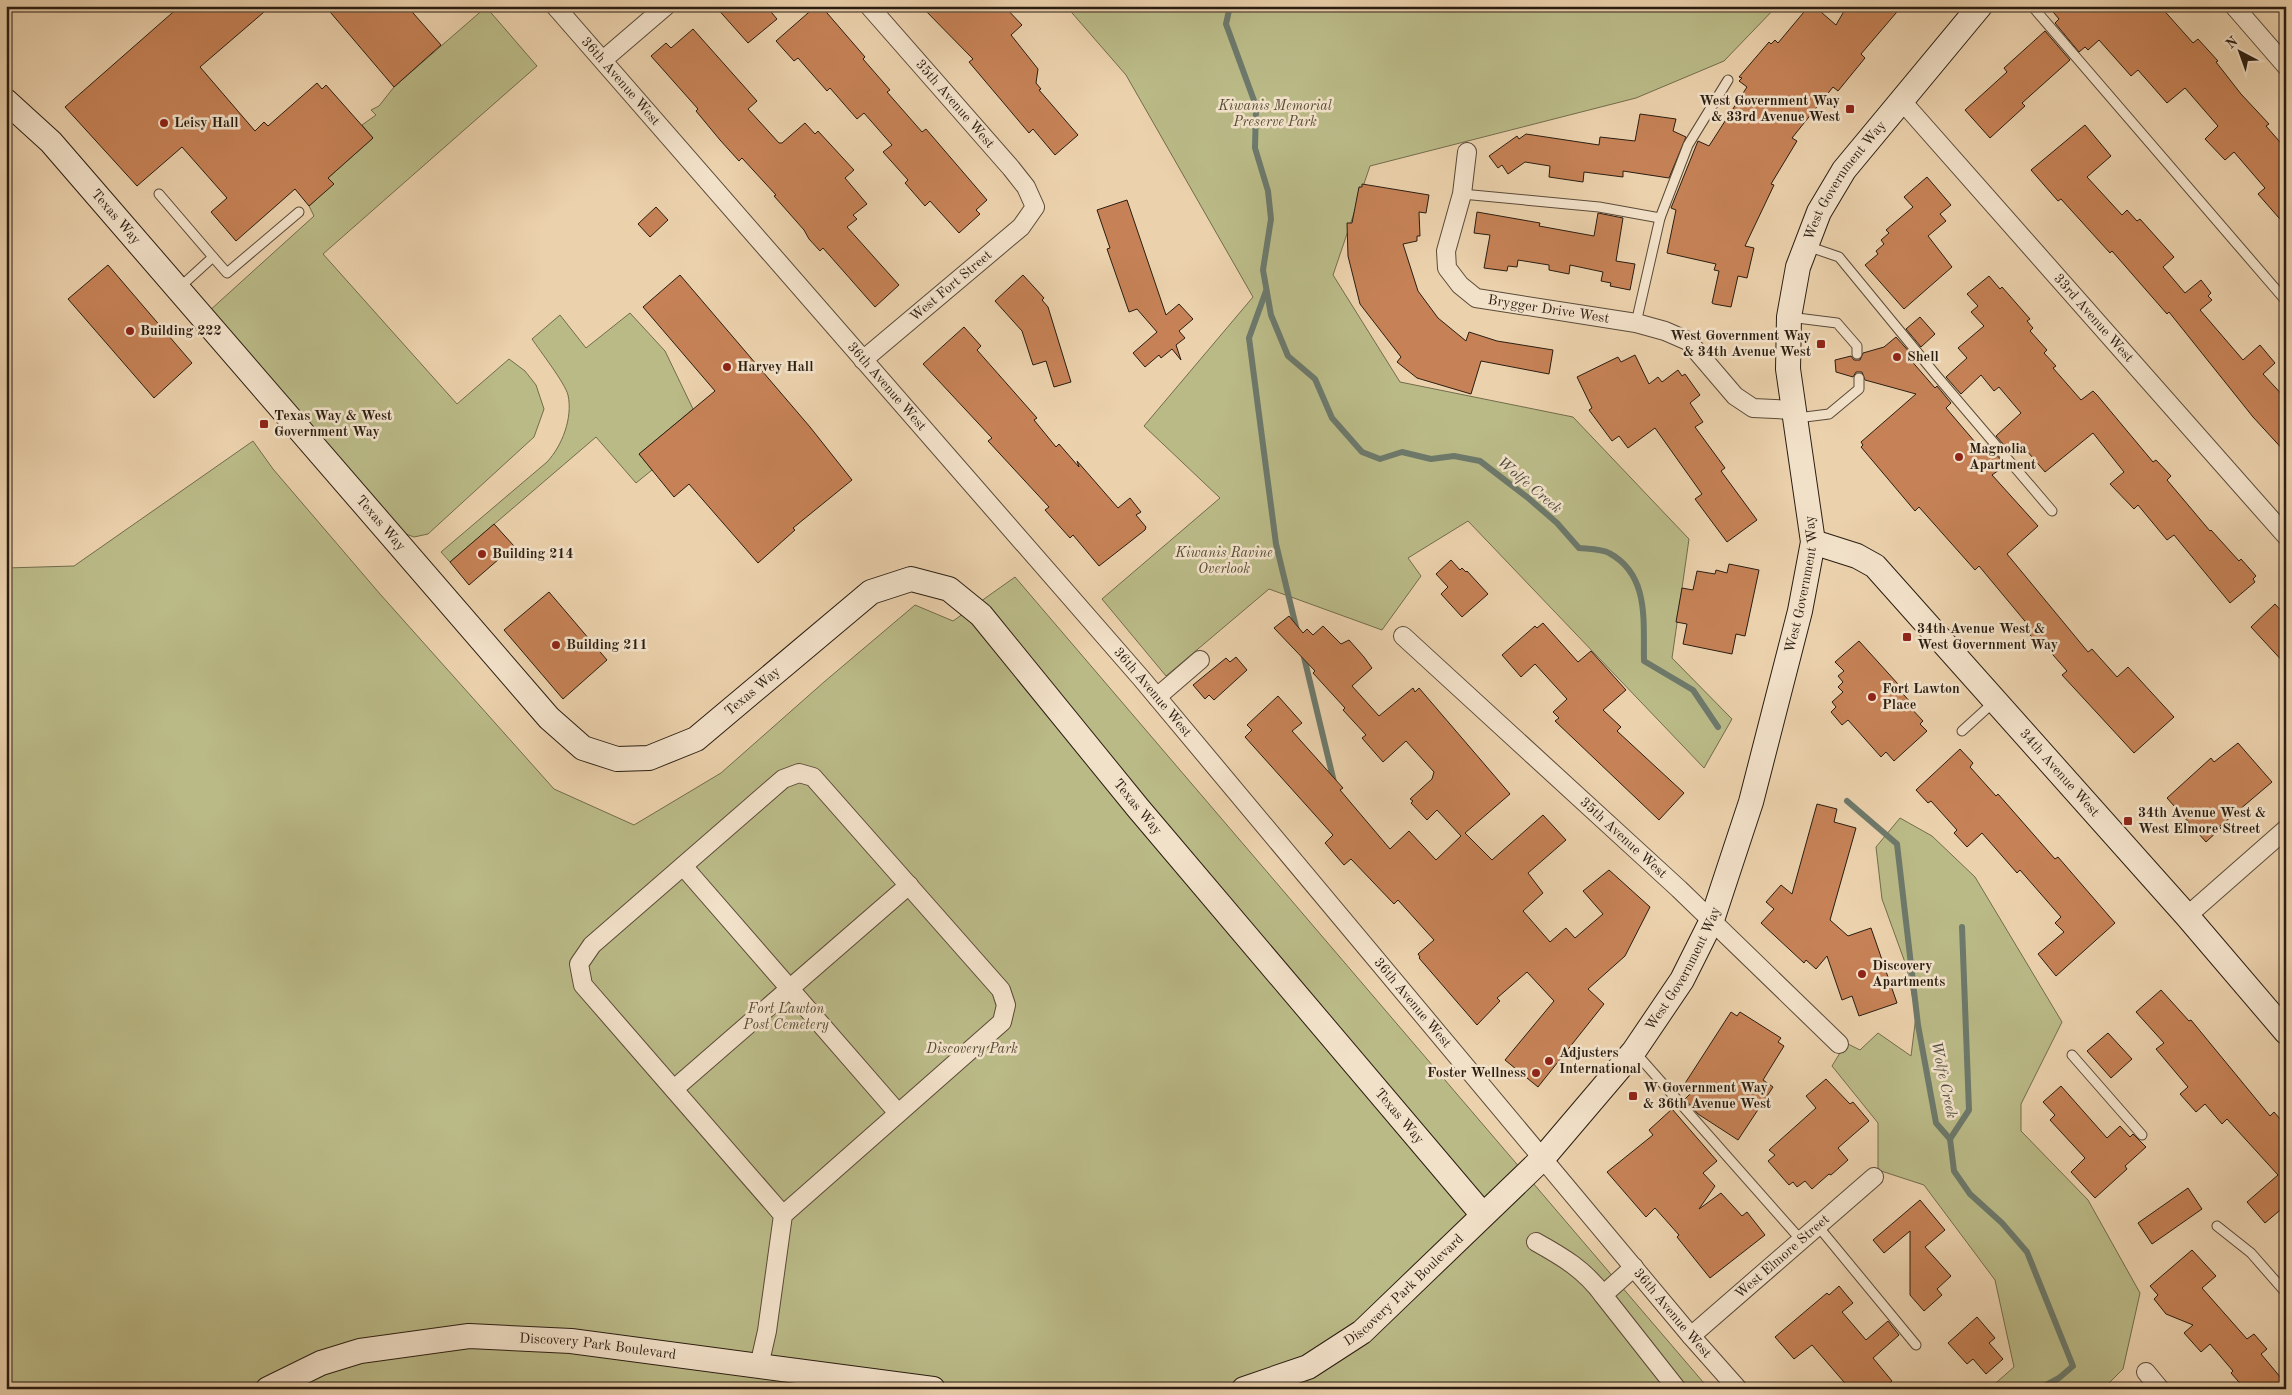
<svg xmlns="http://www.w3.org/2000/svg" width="2292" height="1395" viewBox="0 0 2292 1395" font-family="'Old Standard TT',serif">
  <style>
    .green { fill: #baba87; stroke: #726c4c }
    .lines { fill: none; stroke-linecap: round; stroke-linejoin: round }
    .stream { stroke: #6d796b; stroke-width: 6 }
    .building { fill: #c68256; stroke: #2a1d11 }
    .lane-casing { stroke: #5a4a38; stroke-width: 11 }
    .street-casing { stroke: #5a4a38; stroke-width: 20 }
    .secondary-casing { stroke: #2a1d11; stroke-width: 26 }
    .lane { stroke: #f2e1c9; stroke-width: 9 }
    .street { stroke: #f2e1c9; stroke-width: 18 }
    .secondary { stroke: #f2e1c9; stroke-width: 24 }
    .poi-dot { fill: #8f2418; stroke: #f2e1c9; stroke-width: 2 }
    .labels { text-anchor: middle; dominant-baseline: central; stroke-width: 5; stroke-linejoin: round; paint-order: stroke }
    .street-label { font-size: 14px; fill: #2a1d11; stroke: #f2e1c9 }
    .poi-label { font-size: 14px; font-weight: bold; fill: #2a1d11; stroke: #f2e1c9; text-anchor: start }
    .park-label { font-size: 14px; font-style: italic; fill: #554c34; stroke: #f2e1c9 }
    .water-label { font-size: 15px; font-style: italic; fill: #4b4b3e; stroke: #f2e1c9 }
  </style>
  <rect width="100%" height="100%" fill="#ebd1ac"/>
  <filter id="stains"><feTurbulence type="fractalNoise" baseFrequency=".004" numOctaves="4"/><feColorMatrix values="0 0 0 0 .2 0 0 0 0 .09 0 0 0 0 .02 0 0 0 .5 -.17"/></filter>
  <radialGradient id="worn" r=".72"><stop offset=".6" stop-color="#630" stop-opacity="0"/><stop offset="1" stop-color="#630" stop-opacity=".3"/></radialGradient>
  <g class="green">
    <path d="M1066,6H1777L1724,61L1636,98L1370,166L1333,275L1400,382L1573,417L1689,539L1672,658L1732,719L1704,768L1468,521L1408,558L1421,576L1382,630L1269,589L1166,676L1102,599L1220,498L1144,426L1253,297L1126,75Z"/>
    <path d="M486,7L537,66L323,254L457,404L509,359L525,371L536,385L544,409L534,437L428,534L414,537L398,531L208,312L314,216L309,206L333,184L328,178L373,138L362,125L376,115L371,110L379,106L394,87Z"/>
    <path d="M630,313L665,351L693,409L639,454L652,470L636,483L596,437L450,562L441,552L547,462C562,446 573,418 568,395C565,383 540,351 532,339L560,315L586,348Z"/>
    <path d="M253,441L273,469L380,594L554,789L634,825L721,773L824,682L915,605L953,621L1015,577L1709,1389H6V568L74,566Z"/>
    <path d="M1900,818L1932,836L1975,877L2062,1022L2021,1104V1131L2088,1200L2140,1293L2123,1369L2103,1389H1989L2014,1367L1995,1280L1924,1185L1878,1170V1123L1832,1066L1846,1043L1860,1050L1878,1033L1911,1056L1916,1016L1907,968L1882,899L1876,847Z"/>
  </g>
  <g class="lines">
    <g class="stream">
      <path d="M1230,6L1226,24L1256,106L1255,148L1268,191L1271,219L1263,270L1271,315L1288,356L1315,379L1332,418L1362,452L1380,459L1402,452L1431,459L1454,456L1480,461L1527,497L1557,523L1579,548C1588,549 1602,549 1609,553C1650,575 1643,622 1644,661L1693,690L1718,727"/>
      <path d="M1266,291L1249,338L1276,544L1297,631"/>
      <path d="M1303,653L1334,782"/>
      <path d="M1847,801L1897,844L1918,1025L1936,1123L1950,1139L1954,1171L1970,1194L2002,1223L2027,1252L2073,1366L2059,1378L2039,1389"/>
      <path d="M1950,1139L1969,1110L1962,927"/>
    </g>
  </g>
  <g class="building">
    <path d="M180,6H271L200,67L255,131L264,122L268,126L317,83L322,89L326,85L373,138L328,178L334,184L309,206L295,189L236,241L211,212L227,198L182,147L137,186L65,107Z"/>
    <path d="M325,6H407L441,45L394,87Z"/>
    <path d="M715,6H766L777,19L748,43Z"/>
    <path d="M816,6H821L865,57L863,59L890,90L887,92L922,132L926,129L987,200L976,210L980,214L959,233L930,201L925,206L905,183L908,180L883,152L892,145L864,113L857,119L830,88L827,91L798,58L794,61L776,41Z"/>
    <path d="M921,6H1004L1022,25L1011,35L1038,69L1036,83L1041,89L1039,90L1078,135L1055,155L1033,129L1029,133L969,62L973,59Z"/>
    <path d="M1809,6H1814L1836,25L1847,6H1902L1861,54L1865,58L1838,91L1833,87L1792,138L1797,141L1771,184L1774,185L1745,246L1754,248L1747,278L1738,276L1731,307L1714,304L1712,303L1719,271L1714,270L1716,264L1667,253L1676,210L1671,208L1698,141L1709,146L1747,87L1739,81L1742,78L1739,77L1769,42L1771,44L1775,40L1778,43Z"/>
    <path d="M2048,6H2160L2193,43L2198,39L2218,61L2216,62L2241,94L2269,124L2266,126L2286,149V226L2258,194L2265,188L2234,152L2225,160L2205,139L2218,126L2185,88L2167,103L2138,70L2131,76L2099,40L2088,50L2085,47L2079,52L2055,23L2059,19Z"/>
    <path d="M693,29L757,101L748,109L779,143H782L805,123L815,134L818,131L854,170L845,178L867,204L853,215L857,219L847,227L899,285L875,307L823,248L820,251L809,239L804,230L774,196L776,195L742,158L739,161L720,140L696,111L698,109L651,56L666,43L671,48Z"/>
    <path d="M2045,31L2070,60L2022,103L2025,106L1990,138L1965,110L2007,72L2004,68Z"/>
    <path d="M1640,114L1676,119L1673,131L1686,137L1669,178L1623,171V177L1584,172L1583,182L1549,177L1550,166L1525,162L1508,174L1502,165L1498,168L1489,156L1517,136L1519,139L1526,134L1599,145L1600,137L1635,141Z"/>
    <path d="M2085,125L2111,156L2087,177L2122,215L2127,210L2137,221L2140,219L2174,257L2163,267L2185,293L2201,280L2211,293L2208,296L2212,300L2200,310L2243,360L2260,345L2275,363L2263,374L2286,399V453L2253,417L2169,312L2167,314L2112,251L2110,253L2061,199L2058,201L2031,170Z"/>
    <path d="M1927,177L1951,205L1940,214L1946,221L1928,236L1952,267L1904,309L1865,265L1878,254L1876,251L1884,244L1881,240L1889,233L1886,230L1913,207L1904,197Z"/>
    <path d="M1362,184L1429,195L1426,213L1419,212L1420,236H1417V241L1403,244L1418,291L1438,318L1466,341L1469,332L1497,341L1553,350L1549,374L1481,361L1471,394L1417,378L1397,362L1401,357L1360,304L1348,256L1347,223H1352L1359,187H1362Z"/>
    <path d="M1127,200L1166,315L1179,304L1193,319L1179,331L1185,338L1176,345L1181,360L1172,349L1161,358L1159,355L1145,367L1133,353L1157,332L1137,309L1129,312L1107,249L1110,248L1097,210Z"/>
    <path d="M656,207L668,220L650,237L638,224Z"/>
    <path d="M1477,212L1540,223L1539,226L1594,236L1598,213L1623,218L1616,261L1635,264L1630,290L1610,286L1611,283L1601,281L1603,272L1570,265L1569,274L1549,270V265L1518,260L1517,267L1508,266L1507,271L1484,268L1490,235L1474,233Z"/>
    <path d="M108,265L192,363L154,398L68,299Z"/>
    <path d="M680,275L810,427L852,480L793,528L795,530L758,563L689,484L674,497L639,454L715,391L643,307Z"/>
    <path d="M1023,275L1044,298L1042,300L1048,307L1071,382L1054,387L1046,361L1033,365L1022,331L995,301Z"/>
    <path d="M1989,276L2000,289L2002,287L2030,319L2027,321L2033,328L2030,331L2047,350L2044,353L2056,366L2053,368L2081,400L2093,391L2097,395L2153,462L2156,460L2171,476L2167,480L2210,531L2211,530L2239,561L2241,559L2256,576L2253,579L2255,582L2230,603L2174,535L2167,540L2138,505L2134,509L2110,484L2124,472L2093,433L2045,472L2021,444L2011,453L1996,436L2021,413L1999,387L1994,391L1981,375L1961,394L1946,377L1967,358L1958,348L1984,326L1971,312L1978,306L1967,294Z"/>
    <path d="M1920,317L1935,334L1921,347L1906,329Z"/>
    <path d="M964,327L981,346L977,350L1037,418L1034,420L1056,447L1059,444L1079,467L1077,461L1118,508L1130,498L1141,512L1136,515L1146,527L1145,530L1099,566L1073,535L1070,538L1045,510L1049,507L988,441L992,438L923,364Z"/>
    <path d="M1896,337L1912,355L1909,358L1935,388L1937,386L1951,403L1946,408L1981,449L1987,444L2002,461L1996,466L1999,470L1992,475L2038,526L2007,554L2088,652L2092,649L2117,677L2128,667L2174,717L2134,753L2062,675L2067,671L2040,640L2037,643L2025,629L2029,626L1979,566L1975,570L1919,507L1915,511L1861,447L1863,445L1861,442L1916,394L1865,380L1862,372H1856L1853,377L1836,372L1835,360L1851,356L1854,360H1860L1863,353L1884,347Z"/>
    <path d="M1635,355L1649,384L1658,377L1662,382L1678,370L1682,376L1685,374L1700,395L1690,403L1703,422L1695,427L1725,468L1721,471L1757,520L1727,542L1695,499L1702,494L1655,428L1628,448L1619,436L1612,441L1589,410L1592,408L1577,377L1618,357L1621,362Z"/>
    <path d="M494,524L514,546L469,585L450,562Z"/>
    <path d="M1451,560L1460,570L1462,568L1466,572L1467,571L1488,594L1462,617L1441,594L1448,587L1436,574Z"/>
    <path d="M1729,564L1759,570L1745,636L1736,634L1732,654L1683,644L1687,624L1676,622L1682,588L1693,590L1697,571L1715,574L1716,570L1727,573Z"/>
    <path d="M549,592L607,660L563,699L504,630Z"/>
    <path d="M2275,604L2286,616V665L2251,627Z"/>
    <path d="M1289,616L1303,633L1307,629L1313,635L1323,626L1341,644L1349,640L1364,657L1372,668L1352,686L1379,716L1413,688L1415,692L1419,688L1510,794L1465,833L1492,860L1543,815L1566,840L1528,873L1543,893L1523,911L1550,942L1566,928L1575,938L1603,914L1583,891L1609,870L1650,907L1625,956L1588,989L1604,1004L1538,1087L1505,1060L1554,1001L1527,972L1497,998L1500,1001L1477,1025L1419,958L1420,957L1418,954L1434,940L1398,900L1394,904L1351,859L1344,865L1337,857L1325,843L1333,835L1245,737L1252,730L1247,725L1278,696L1302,723L1292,731L1343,788L1340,790L1390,849L1409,831L1436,860L1461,836L1437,810L1427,820L1411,803L1413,801L1410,799L1432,779L1434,772L1406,741L1383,762L1362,738L1366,735L1343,710L1345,708L1313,673L1315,671L1274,628Z"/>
    <path d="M1543,623L1578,662L1591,651L1626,690L1603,710L1621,727L1617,731L1684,793L1659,820L1555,721L1559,718L1553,712L1567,699L1535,664L1521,677L1502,655L1535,626L1537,628Z"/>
    <path d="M1859,641L1898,684L1896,686L1911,703L1908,705L1923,721L1920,724L1927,731L1894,761L1886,752L1881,757L1848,720L1842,725L1831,712L1836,707L1832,702L1843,692L1838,687L1843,682L1838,676L1844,671L1835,662Z"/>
    <path d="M1236,657L1247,670L1214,700L1209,695L1205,699L1193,685L1226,658L1230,662Z"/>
    <path d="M2238,743L2272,782L2219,827L2221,828L2206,842L2167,798L2211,758L2214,762Z"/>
    <path d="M1960,749L1973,763L1970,767L1996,796L1998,794L2055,859L2058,857L2115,923L2056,976L2038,954L2064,932L2055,923L2061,917L2020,870L2017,873L1982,833L1967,847L1954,833L1957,830L1931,801L1928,803L1916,790Z"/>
    <path d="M1817,804L1837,809L1834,822L1856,828L1830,920L1848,936L1871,928L1897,1003L1859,1016L1852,996L1842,1000L1827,956L1816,969L1806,960L1804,963L1761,923L1774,909L1766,902L1781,885L1792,894Z"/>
    <path d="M2161,990L2189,1021L2191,1020L2270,1116L2274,1112L2286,1126V1205L2265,1223L2247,1202L2278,1175L2227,1119L2222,1124L2205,1104L2196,1112L2180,1094L2188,1087L2156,1049L2164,1043L2136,1012Z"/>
    <path d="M1731,1012L1737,1016L1740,1012L1781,1038L1778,1042L1784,1046L1763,1080L1773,1087L1738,1140L1698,1114L1685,1099L1691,1093L1682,1088Z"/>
    <path d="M2108,1033L2132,1059L2111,1078L2087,1051Z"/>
    <path d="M1826,1079L1850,1104L1853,1102L1869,1121L1838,1148L1848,1160L1831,1175L1829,1174L1812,1189L1805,1181L1797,1187L1793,1182L1789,1185L1768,1161L1775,1155L1769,1150L1816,1108L1806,1096Z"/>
    <path d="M2061,1086L2107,1138L2120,1126L2130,1137L2133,1134L2146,1147L2125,1166L2127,1169L2095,1198L2071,1172L2085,1158L2050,1120L2055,1115L2043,1102Z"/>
    <path d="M1672,1109L1717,1161L1703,1173L1715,1186L1699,1209L1721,1193L1742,1216L1747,1212L1765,1235L1710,1278L1677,1237L1679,1235L1655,1208L1646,1217L1607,1172L1653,1135L1649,1130Z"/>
    <path d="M2188,1188L2202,1209L2152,1244L2138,1223Z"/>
    <path d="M1920,1200L1945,1230L1925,1247L1951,1276L1937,1289L1942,1295L1924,1311L1910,1295V1231L1884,1253L1873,1240Z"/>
    <path d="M2192,1250L2216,1276L2202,1288L2247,1339L2254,1334L2267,1349L2261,1354L2286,1384V1389H2245L2231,1373L2233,1371L2210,1344L2201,1352L2184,1333L2193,1325L2166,1314L2154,1299L2158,1295L2150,1286Z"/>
    <path d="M1839,1286L1853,1303L1842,1312L1866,1340L1888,1321L1899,1335L1873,1358L1892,1381L1883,1389H1850L1812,1345L1794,1359L1775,1337L1827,1293L1829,1295Z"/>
    <path d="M1977,1317L1995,1338L1989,1343L2003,1359L1986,1374L1973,1359L1967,1364L1948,1343Z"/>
  </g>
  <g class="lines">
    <defs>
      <g id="lane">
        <path d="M2032,6L2286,301"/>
        <path d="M159,194L213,257L179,288"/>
        <path d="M1462,194L1599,207L1660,218"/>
        <path d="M1807,246L1839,257L1936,375L2052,511"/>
        <path d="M213,257L227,273L299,212"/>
        <path d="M1789,317L1837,323L1857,346V354"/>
        <path d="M1636,323L1660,218L1688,145L1728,80"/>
        <path d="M1797,418L1829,414L1859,389V378"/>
        <path d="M1962,731L1995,701"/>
        <path d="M1634,1051L1801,1240"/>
        <path d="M2072,1055L2142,1135"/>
        <path d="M1817,1225L1916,1345"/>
        <path d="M2217,1226L2251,1253L2286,1293"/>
      </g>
      <g id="street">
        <path id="s1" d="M555,6L1141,678L1691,1336L1738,1389"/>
        <path d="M2234,6L2286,66"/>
        <path d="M603,60L666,6"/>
        <path id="s2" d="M1901,100L2286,536"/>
        <path id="s3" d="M1467,152L1462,194L1446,251L1447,268L1460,285L1476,298L1636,323L1665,331L1688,341L1735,396L1753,408L1793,410"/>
        <path id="s4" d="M863,360L1021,227L1035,207L1026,187L1011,168L869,6"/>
        <path id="s5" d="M1403,636L1679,889L1839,1044"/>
        <path d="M1157,697L1200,660"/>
        <path d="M683,866L898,1113"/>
        <path d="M2187,916L2286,829"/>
        <path d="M674,1089L909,885"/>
        <path d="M1536,1242C1563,1257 1585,1270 1603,1295"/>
        <path d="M1634,1267L1603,1295L1677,1389"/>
        <path id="s6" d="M1691,1336L1874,1177"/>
        <path d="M759,1366L767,1331L783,1215L1002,1022L1006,1005L1001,990L813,777L799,773L783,779L592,945L579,964L583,985L783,1215"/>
        <path d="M2146,1372L2160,1389"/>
      </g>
      <g id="secondary">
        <path id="s7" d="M6,101L51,142L549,718L583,748L617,759L649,758L696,739L871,592L911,579L949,589L981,615L1138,808L1483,1215"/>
        <path id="s8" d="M1813,542L1857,556L1875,566L2187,916L2286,1032"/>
        <path id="s9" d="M268,1389L321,1363L360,1351L469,1336L571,1341L933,1389"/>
        <path id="s10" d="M1244,1389L1308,1367L1362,1332L1543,1158L1634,1051L1682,980L1712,920L1751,802L1800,611L1813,542L1788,369L1789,317L1798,267L1819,212L1844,170L1980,6"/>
      </g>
    </defs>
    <use href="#lane" class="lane-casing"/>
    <use href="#street" class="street-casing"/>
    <use href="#secondary" class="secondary-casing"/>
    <use href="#lane" class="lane"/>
    <use href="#street" class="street"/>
    <use href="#secondary" class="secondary"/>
  </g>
  <g class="poi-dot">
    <rect x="1845" y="104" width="10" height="10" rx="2.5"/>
    <circle cx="164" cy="123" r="5"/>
    <circle cx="130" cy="331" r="5"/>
    <rect x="1816" y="339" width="10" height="10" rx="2.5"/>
    <circle cx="1897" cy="357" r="5"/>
    <circle cx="727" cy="367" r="5"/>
    <rect x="259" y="419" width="10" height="10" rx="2.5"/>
    <circle cx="1959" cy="457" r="5"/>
    <circle cx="482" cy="554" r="5"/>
    <rect x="1902" y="632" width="10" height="10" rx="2.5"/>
    <circle cx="556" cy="645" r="5"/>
    <circle cx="1872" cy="697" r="5"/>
    <rect x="2123" y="816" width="10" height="10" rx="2.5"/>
    <circle cx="1862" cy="974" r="5"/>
    <circle cx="1549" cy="1061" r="5"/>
    <circle cx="1536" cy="1073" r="5"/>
    <rect x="1628" y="1091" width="10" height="10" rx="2.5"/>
  </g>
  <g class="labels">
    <g class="street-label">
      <text stroke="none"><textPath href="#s1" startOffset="100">36th Avenue West</textPath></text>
      <text transform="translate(955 104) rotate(49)">35th Avenue West</text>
      <text stroke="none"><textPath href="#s10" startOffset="1445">West Government Way</textPath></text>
      <text stroke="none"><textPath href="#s7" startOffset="160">Texas Way</textPath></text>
      <text stroke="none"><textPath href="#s4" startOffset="115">West Fort Street</textPath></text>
      <text stroke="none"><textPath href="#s3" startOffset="234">Brygger Drive West</textPath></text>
      <text stroke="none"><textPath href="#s2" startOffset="291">33rd Avenue West</textPath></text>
      <text stroke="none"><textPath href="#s1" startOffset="505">36th Avenue West</textPath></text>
      <text stroke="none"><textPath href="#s7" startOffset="565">Texas Way</textPath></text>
      <text stroke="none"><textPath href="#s10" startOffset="1025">West Government Way</textPath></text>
      <text stroke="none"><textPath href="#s7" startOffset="1060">Texas Way</textPath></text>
      <text stroke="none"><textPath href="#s1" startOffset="910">36th Avenue West</textPath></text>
      <text stroke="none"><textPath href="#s8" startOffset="344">34th Avenue West</textPath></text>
      <text stroke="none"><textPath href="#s7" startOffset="1585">Texas Way</textPath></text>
      <text stroke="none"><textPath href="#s5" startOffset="299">35th Avenue West</textPath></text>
      <text stroke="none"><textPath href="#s10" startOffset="620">West Government Way</textPath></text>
      <text stroke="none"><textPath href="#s1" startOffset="1315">36th Avenue West</textPath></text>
      <text stroke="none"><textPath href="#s7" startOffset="1990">Texas Way</textPath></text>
      <text stroke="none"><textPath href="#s6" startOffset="121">West Elmore Street</textPath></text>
      <text stroke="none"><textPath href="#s10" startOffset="191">Discovery Park Boulevard</textPath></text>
      <text stroke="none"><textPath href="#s1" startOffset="1720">36th Avenue West</textPath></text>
      <text stroke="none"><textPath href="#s9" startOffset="339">Discovery Park Boulevard</textPath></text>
    </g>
    <g class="poi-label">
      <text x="1840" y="101" text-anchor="end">West Government Way<tspan x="1840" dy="16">&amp; 33rd Avenue West</tspan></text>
      <text x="174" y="123">Leisy Hall</text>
      <text x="140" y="331">Building 222</text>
      <text x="1811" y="336" text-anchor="end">West Government Way<tspan x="1811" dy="16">&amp; 34th Avenue West</tspan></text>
      <text x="1907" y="357">Shell</text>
      <text x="737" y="367">Harvey Hall</text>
      <text x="274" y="416">Texas Way &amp; West<tspan x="274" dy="16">Government Way</tspan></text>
      <text x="1969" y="449">Magnolia<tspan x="1969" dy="16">Apartment</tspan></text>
      <text x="492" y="554">Building 214</text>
      <text x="1917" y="629">34th Avenue West &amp;<tspan x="1917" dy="16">West Government Way</tspan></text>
      <text x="566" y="645">Building 211</text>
      <text x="1882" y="689">Fort Lawton<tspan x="1882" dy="16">Place</tspan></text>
      <text x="2138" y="813">34th Avenue West &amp;<tspan x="2138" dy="16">West Elmore Street</tspan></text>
      <text x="1872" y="966">Discovery<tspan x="1872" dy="16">Apartments</tspan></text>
      <text x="1559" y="1053">Adjusters<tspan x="1559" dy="16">International</tspan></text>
      <text x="1526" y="1073" text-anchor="end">Foster Wellness</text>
      <text x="1643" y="1088">W Government Way<tspan x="1643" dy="16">&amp; 36th Avenue West</tspan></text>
    </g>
    <g class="park-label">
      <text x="1275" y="106">Kiwanis Memorial<tspan x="1275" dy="16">Preserve Park</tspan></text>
      <text x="1224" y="553">Kiwanis Ravine<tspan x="1224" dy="16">Overlook</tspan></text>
      <text x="786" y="1009">Fort Lawton<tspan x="786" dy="16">Post Cemetery</tspan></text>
      <text x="972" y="1049">Discovery Park</text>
    </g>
    <g class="water-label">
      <text transform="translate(1529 486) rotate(40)">Wolfe Creek</text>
      <text transform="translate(1943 1080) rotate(78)">Wolfe Creek</text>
    </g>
  </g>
  <rect width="2292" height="1395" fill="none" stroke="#ebd1ac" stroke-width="25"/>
  <rect x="8" y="8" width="2277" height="1380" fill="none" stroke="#2a1d11" stroke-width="2.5"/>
  <rect x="12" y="12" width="2267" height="1370" fill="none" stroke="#2a1d11"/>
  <g transform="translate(2240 52) rotate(319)" stroke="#f2e1c9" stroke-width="4" paint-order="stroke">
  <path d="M0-4L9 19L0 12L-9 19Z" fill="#2a1d11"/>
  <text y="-8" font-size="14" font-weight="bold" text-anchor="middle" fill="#2a1d11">N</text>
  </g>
  <rect width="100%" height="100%" filter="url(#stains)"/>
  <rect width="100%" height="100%" fill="url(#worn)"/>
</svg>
